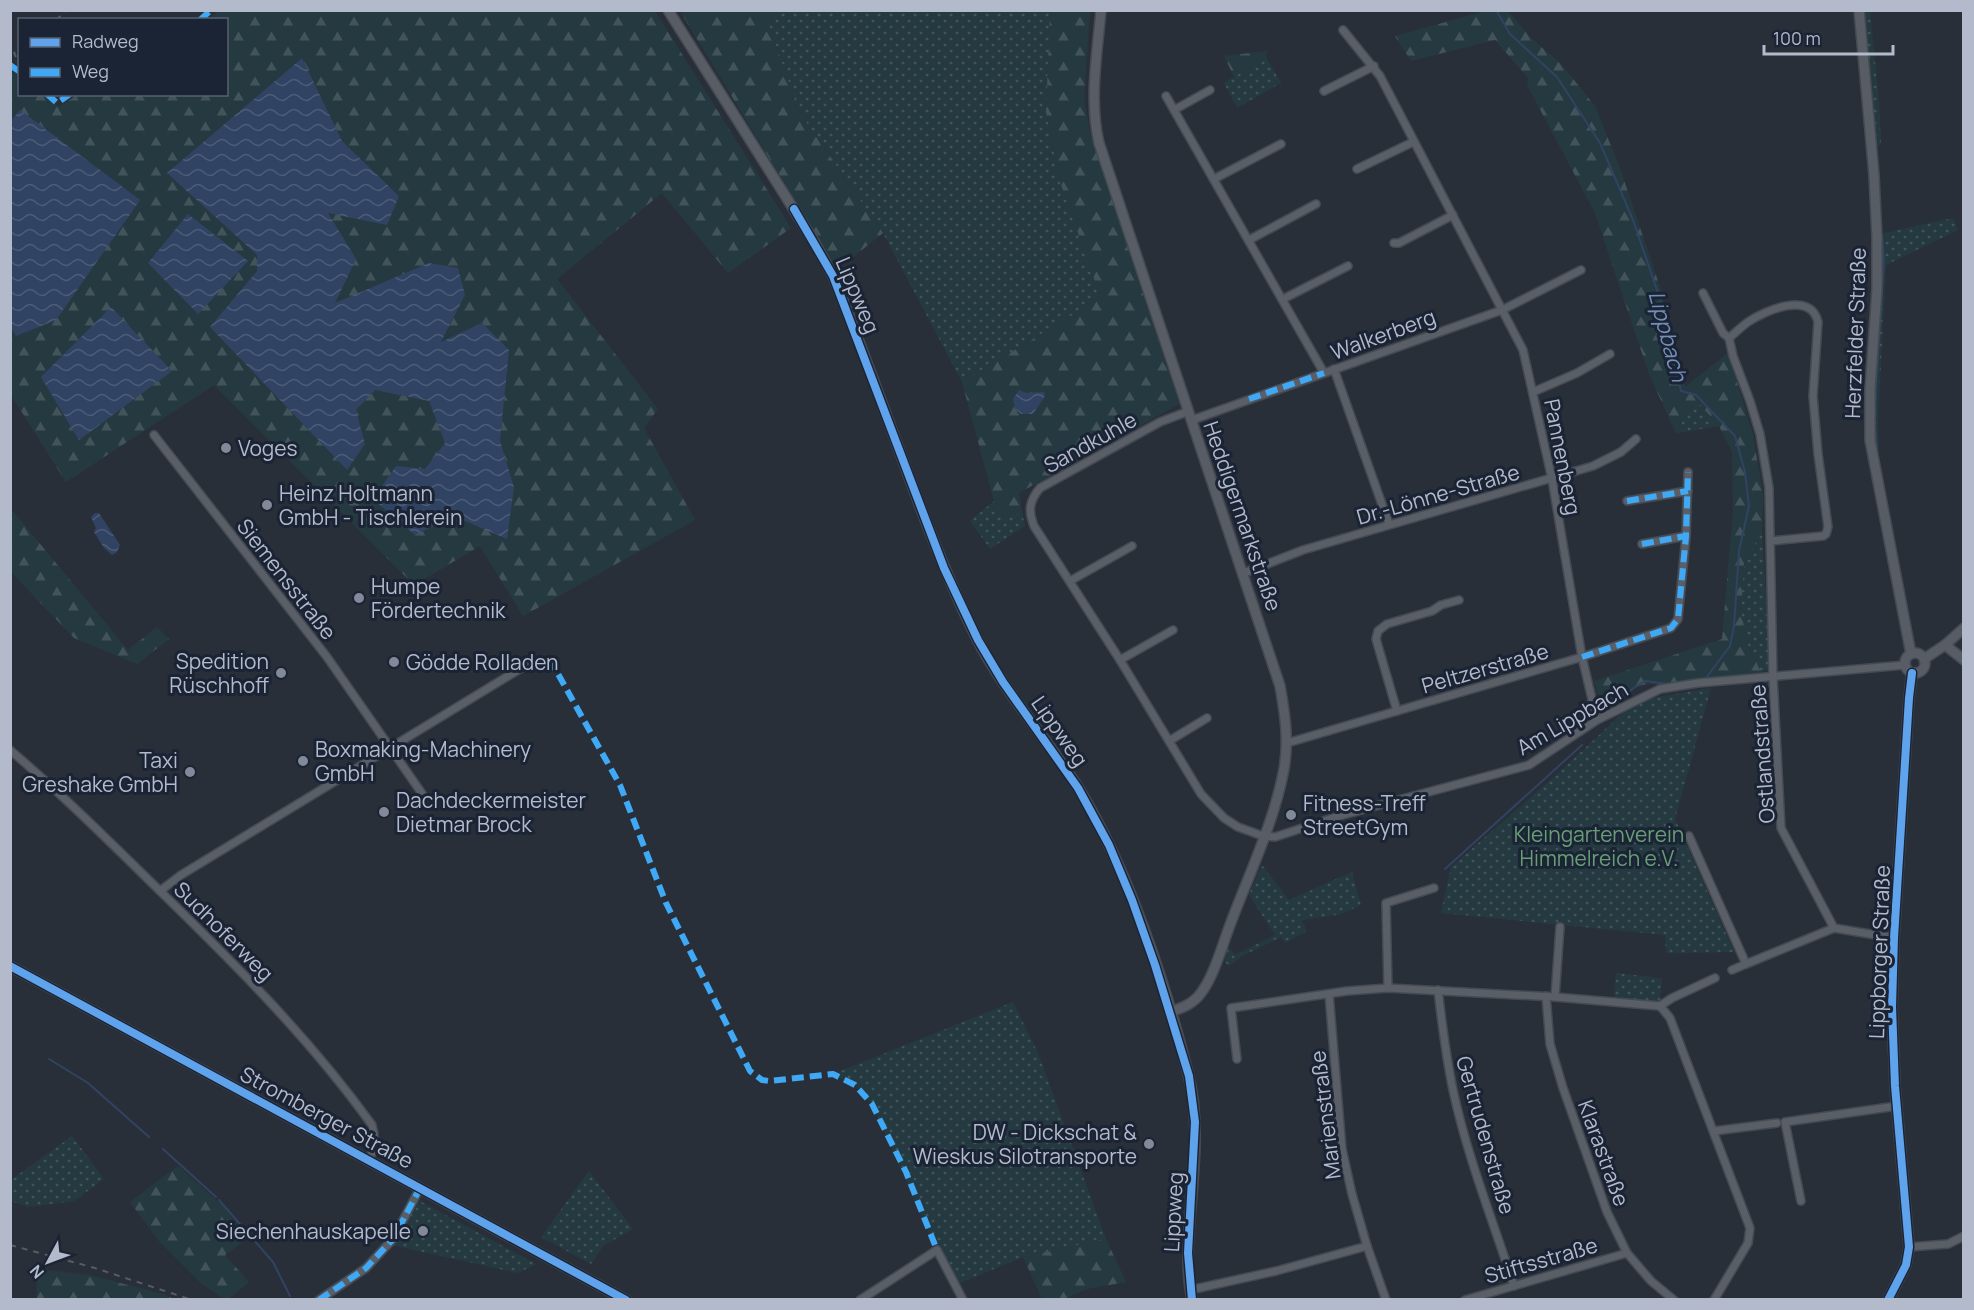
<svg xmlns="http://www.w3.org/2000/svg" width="1974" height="1310" viewBox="0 0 1974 1310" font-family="Manrope,sans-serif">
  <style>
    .green { fill: url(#green-dots) }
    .forest { fill: url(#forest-firs); fill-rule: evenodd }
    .water { fill: url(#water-waves) }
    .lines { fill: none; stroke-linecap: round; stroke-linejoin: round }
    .stream { stroke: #314363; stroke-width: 2 }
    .street-casing { stroke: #454a52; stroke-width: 10 }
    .secondary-casing { stroke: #454a52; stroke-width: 12 }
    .street { stroke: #595e67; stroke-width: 7 }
    .secondary { stroke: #575c65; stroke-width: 9 }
    .rail { stroke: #575c64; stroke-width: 2; stroke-dasharray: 6 6; stroke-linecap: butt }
    .quiet { stroke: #3fa9f5; stroke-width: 6; stroke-dasharray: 12 6; stroke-linecap: butt }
    .cycleway-casing { stroke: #1b2435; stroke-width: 11 }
    .cycleway { stroke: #60a3ed; stroke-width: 8 }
    .poi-dot { fill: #828998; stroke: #1b2435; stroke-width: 2 }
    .labels { text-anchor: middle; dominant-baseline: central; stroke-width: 6; stroke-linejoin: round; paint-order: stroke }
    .street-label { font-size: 21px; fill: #b2bacb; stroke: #1b2435 }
    .poi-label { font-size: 21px; fill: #b2bacb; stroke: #1b2435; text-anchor: start }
    .park-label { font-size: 21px; fill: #679e76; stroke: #1b2435 }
    .water-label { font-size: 22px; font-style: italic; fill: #768eb5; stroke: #1b2435 }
  </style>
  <defs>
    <pattern id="green-dots" width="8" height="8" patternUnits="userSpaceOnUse" patternTransform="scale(1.5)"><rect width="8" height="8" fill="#253a40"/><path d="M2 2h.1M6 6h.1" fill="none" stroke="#42545a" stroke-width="1.8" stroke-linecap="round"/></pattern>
    <pattern id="forest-firs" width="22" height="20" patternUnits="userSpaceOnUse" patternTransform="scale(1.5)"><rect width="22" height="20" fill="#253a40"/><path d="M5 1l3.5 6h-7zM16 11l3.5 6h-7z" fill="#42545a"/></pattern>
    <pattern id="water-waves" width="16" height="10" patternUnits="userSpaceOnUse" patternTransform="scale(1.5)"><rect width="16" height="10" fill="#314363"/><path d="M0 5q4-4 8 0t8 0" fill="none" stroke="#4c5c78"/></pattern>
  </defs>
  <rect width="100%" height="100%" fill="#292f39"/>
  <g class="green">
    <path d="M785,10L1050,11L1046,112L1059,179L1100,295L1076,313L962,382L883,233L799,112L769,25Z"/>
    <path d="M1863,11H1870L1879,101L1881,145H1875Z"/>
    <path d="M1266,57L1281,83L1237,108L1224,83Z"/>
    <path d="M1953,218L1958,230L1886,265L1878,421L1879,453L1875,455L1873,388L1880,234Z"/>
    <path d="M1696,400L1719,426L1684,432L1681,423Z"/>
    <path d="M994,501L1005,518L1022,512L1025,526L990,549L970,521Z"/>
    <path d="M1762,531L1770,669L1761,672L1748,645L1741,612L1744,564Z"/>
    <path d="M1711,688L1675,819L1734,952L1666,953L1665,935L1441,913L1451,867L1554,777L1627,709L1646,699Z"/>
    <path d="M1262,865L1289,900L1352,872L1361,905L1342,914L1303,920L1302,921L1307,931L1285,943L1281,937L1242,956L1229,966L1225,962L1227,946L1235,955L1275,935L1249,895Z"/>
    <path d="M1616,973L1662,978L1660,1002L1614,997Z"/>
    <path d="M1013,1002L1038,1053L1106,1239L1023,1257L960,1283L937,1250L872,1104L855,1085L833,1074Z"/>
    <path d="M72,1136L104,1179L74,1201L28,1207L11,1201V1180Z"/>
    <path d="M589,1171L633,1229L603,1246L591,1264L541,1237Z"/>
    <path d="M420,1201L536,1264L518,1273L391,1245Z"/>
  </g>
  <g class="forest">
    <path d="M219,11H655L791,228L728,273L662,193L557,279L658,409L644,428L695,520L523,616L480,546L414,585L214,385L66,482L11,395L10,326L17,336L20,110L11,122V67L19,75L20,94L44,95L59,107L77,95L226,94V20L208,19ZM302,58L342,141L399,196L328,213L334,304L429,263L465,295L441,343L509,350L500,441L514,487L454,515L425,469L445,443L429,401L375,389L356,410L365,444L347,470L211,328L257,271V255L167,173Z"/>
    <path d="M680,11H785L769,25L799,112L883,233L837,270Z"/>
    <path d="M1050,11H1090L1084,99L1090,133L1179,404L1019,493L1022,512L1005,518L994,501L962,382L1076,313L1100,295L1059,179L1046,112Z"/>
    <path d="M1482,12L1508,11L1531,38L1561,64L1595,106L1621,171L1660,287L1685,387L1728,353L1753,435L1763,495L1762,531L1744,564L1741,612L1748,645L1761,672L1660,685C1630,678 1625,706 1602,707L1594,681L1722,639L1733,510L1732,452L1719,426L1696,400L1681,423L1684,432L1676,433L1649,374L1595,213L1527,85L1529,79L1495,40L1411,61L1395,36Z"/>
    <path d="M1267,51L1266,57L1234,77L1224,56Z"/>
    <path d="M12,510L128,650L157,627L169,639L137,664L74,638L11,572Z"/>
    <path d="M178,1166L224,1207L247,1239L225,1255L249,1282L228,1299H224L200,1282L159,1241L130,1202Z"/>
    <path d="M1106,1239L1126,1282L1087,1289L1064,1299H1042L1023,1257Z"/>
    <path d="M36,1269L89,1275L163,1294L174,1299H37Z"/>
  </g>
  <g class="water">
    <path d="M302,58L342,141L399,196L387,225L328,213L356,259L335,303L429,263L458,268L465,295L441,342L482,323L509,350L500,441L514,487L507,539L454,516L415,535L373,499L396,466L425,469L445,443L429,401L375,390L356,410L365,444L347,470L210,327L257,271V255L167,173Z"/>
    <path d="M20,110L140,200L56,320L16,336L10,326V122Z"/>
    <path d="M188,214L248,261L198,314L148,263Z"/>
    <path d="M111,307L172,371L79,440L41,377Z"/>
    <path d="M1019,390L1026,393L1044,392L1045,396L1033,414H1021L1015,409L1013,399Z"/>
    <path d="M95,513H99L120,545L117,552L112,555L104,548L94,532L96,528L91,517Z"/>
  </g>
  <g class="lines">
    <g class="stream">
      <path d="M1496,10L1510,34L1557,77L1600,143L1633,220L1659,296L1681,391L1696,395L1735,436L1745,472L1749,506L1739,551L1734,626L1730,646L1706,678L1666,684L1646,681L1635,687L1612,706"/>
      <path d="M1877,452L1875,423L1876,387L1884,259L1882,235"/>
      <path d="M1445,869L1582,745"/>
      <path d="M49,1059L88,1083L149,1137"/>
      <path d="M163,1149L216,1197"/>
      <path d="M219,1200L273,1262L290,1296"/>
    </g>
    <defs>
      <g id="street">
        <path d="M1343,30L1380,76L1523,350L1552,479L1582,657L1597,720"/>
        <path d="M1324,91L1374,66"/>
        <path d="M1166,96L1324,373"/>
        <path d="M1174,110L1210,90"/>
        <path d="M1357,169L1413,142"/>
        <path d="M1214,179L1281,144"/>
        <path d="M1249,240L1316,204"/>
        <path d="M1394,243H1399L1453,215"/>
        <path d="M1703,293L1723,333L1729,338"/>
        <path d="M1283,299L1348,266"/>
        <path d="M1334,369L1389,524"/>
        <path d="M1533,392L1577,373L1610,354"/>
        <path d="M1189,411L1160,422L1040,488C1029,501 1028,511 1034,526L1120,660L1201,794L1224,818L1238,827L1263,836L1275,837L1339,816L1529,765L1597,720L1660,689L1698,683L1905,665"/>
        <path d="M1192,420L1502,310L1581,270"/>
        <path d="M154,435L327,657L423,795"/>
        <path d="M1627,501L1688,491"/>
        <path d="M1771,541L1823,536L1826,534L1828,527L1818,454L1813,396L1818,322C1811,290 1764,311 1748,322C1741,327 1735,333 1729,338L1733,356L1750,401L1760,434L1769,488L1773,677L1781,828L1834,928L1894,938"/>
        <path d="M1642,544L1686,536"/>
        <path d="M1244,573L1303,550L1593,466L1621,452L1636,439"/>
        <path d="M1070,581L1132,546"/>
        <path d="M1120,660L1173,630"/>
        <path d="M1397,711L1376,639L1378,631L1387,624L1432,611L1441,605L1459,600"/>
        <path d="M1169,741L1207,718"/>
        <path d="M1287,743L1582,657L1671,628L1678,619L1686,536L1688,472"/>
        <path d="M10,750C63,795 111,843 160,891C236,965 310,1039 372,1125C376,1139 375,1147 369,1160"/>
        <path d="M1689,836L1746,964L1834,928"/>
        <path d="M160,891L181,875L528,664"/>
        <path d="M1732,970L1746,964"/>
        <path d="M1388,988L1386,903L1434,888"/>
        <path d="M1438,990C1442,1024 1446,1057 1453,1090C1467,1156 1493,1221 1514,1286"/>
        <path d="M1329,994L1342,1149L1352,1194L1367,1246L1386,1300"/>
        <path d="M1546,996L1550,1044L1563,1088L1607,1212L1627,1253L1651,1281L1674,1300"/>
        <path d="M1555,997L1560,927"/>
        <path d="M1660,1006L1670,1018L1750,1228L1748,1243L1714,1300"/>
        <path d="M1237,1059L1231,1008L1347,991L1388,988L1555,997L1660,1006L1672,998L1715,978"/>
        <path d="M1714,1131L1777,1123"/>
        <path d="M1801,1201L1785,1122L1897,1106"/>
        <path d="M1909,1247L1948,1244L1964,1236"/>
        <path d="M1190,1290L1276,1271L1367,1246"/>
        <path d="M319,1300L366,1268L393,1239L420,1188"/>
        <path d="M860,1300L937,1250L963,1300"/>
        <path d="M1465,1300L1627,1253"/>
      </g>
      <g id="secondary">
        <path d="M668,10L815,243L833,276C883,395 919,521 976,637C1004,692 1046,737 1079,789C1128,869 1165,982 1188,1073C1200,1119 1194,1170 1190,1217C1188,1244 1186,1272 1192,1300"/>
        <path d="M1101,10C1097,55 1089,100 1099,143L1280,686C1285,714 1289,741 1284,769C1274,823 1249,874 1230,925C1222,946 1214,976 1201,993C1193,1004 1182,1008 1170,1012"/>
        <path d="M1859,10L1874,175L1877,238V289L1870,390V440L1911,654"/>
        <path d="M1945,645L1964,660"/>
        <circle cx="1915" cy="663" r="10"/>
        <path d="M1924,659L1945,645L1964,628"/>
        <path d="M10,966L626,1300"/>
        <path d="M1888,1300L1906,1265L1909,1247L1895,1086L1892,1007L1894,938L1909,698L1912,673"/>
      </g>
    </defs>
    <use href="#street" class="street-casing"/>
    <use href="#secondary" class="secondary-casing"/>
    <use href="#street" class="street"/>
    <use href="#secondary" class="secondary"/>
    <g class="rail">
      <path d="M56,20L67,10"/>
      <path d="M16,57L14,53L20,49"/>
      <path d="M10,1245L95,1268L192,1300"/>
    </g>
    <g class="quiet">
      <path d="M200,20L211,10"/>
      <path d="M10,65L20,72"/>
      <path d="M47,94L57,103L70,94"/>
      <path d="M1249,399L1324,373"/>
      <path d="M1627,501L1688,491"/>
      <path d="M1642,544L1686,536"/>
      <path d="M1582,657L1671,628L1678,619L1686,536L1688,472"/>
      <path d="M528,664L553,665L620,785L666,903L750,1071L762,1080L769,1081L833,1074L855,1085L872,1104L906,1172L937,1250"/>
      <path d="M319,1300L366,1268L393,1239L420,1188"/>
    </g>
    <defs>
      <g id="cycleway">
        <path d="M794,209L833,276L944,568L978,640L1003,682L1078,788L1109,845L1132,900L1155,965L1189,1076L1195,1122L1188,1253L1192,1300"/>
        <path d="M10,966L626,1300"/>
        <path d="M1888,1300L1906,1265L1909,1247L1895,1086L1892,1007L1894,938L1909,698L1912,673"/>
      </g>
    </defs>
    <use href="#cycleway" class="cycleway-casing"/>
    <use href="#cycleway" class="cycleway"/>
  </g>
  <g class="poi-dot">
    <circle cx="226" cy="448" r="6"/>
    <circle cx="267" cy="505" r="6"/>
    <circle cx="359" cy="598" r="6"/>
    <circle cx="394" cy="662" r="6"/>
    <circle cx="281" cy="673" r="6"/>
    <circle cx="303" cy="761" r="6"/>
    <circle cx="190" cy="772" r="6"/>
    <circle cx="384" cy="812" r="6"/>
    <circle cx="1291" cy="815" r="6"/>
    <circle cx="1149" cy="1144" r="6"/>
    <circle cx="423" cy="1231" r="6"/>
  </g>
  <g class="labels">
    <g class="street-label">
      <text transform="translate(858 295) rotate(67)">Lippweg</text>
      <text transform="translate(1855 333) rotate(-88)">Herzfelder Straße</text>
      <text transform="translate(1383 334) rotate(-20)">Walkerberg</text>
      <text transform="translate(1090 442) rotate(-29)">Sandkuhle</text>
      <text transform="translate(1563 457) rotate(79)">Pannenberg</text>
      <text transform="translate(1438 494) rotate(-16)">Dr.-Lönne-Straße</text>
      <text transform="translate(1243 516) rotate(71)">Heddigermarkstraße</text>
      <text transform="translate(287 579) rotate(52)">Siemensstraße</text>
      <text transform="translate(1485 668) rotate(-16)">Peltzerstraße</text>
      <text transform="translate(1572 718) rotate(-30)">Am Lippbach</text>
      <text transform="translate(1060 731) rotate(55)">Lippweg</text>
      <text transform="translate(1762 754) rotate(-94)">Ostlandstraße</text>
      <text transform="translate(224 931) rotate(45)">Sudhoferweg</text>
      <text transform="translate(1879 952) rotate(-88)">Lippborger Straße</text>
      <text transform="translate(1325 1115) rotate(-97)">Marienstraße</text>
      <text transform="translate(327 1117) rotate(28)">Stromberger Straße</text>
      <text transform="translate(1486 1135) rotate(74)">Gertrudenstraße</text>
      <text transform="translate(1604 1153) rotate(70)">Klarastraße</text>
      <text transform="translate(1173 1212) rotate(-87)">Lippweg</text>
      <text transform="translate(1541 1260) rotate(-16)">Stiftsstraße</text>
    </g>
    <g class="poi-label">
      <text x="238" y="448">Voges</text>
      <text x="279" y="493">Heinz Holtmann<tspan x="279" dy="24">GmbH - Tischlerein</tspan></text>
      <text x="371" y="586">Humpe<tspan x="371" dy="24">Fördertechnik</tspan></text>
      <text x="269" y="661" text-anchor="end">Spedition<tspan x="269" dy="24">Rüschhoff</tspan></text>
      <text x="406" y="662">Gödde Rolladen</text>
      <text x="315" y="749">Boxmaking-Machinery<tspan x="315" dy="24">GmbH</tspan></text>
      <text x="178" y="760" text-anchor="end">Taxi<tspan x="178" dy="24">Greshake GmbH</tspan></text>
      <text x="396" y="800">Dachdeckermeister<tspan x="396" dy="24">Dietmar Brock</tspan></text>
      <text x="1303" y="803">Fitness-Treff<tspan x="1303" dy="24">StreetGym</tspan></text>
      <text x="1137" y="1132" text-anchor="end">DW - Dickschat &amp;<tspan x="1137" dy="24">Wieskus Silotransporte</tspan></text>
      <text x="411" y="1231" text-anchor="end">Siechenhauskapelle</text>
    </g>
    <g class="park-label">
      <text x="1599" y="834">Kleingartenverein<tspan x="1599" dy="24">Himmelreich e.V.</tspan></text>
    </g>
    <g class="water-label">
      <text transform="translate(1668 336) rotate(75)">Lippbach</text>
    </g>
  </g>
  <rect width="1974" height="1310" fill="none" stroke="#b2bacb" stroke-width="24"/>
  <rect x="18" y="18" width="210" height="78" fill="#1b2435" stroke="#576071" stroke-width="1.5"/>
  <rect x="30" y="38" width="30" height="9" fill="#60a3ed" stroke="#576071" stroke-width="1.5"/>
  <text x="72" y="48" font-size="18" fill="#b2bacb">Radweg</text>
  <rect x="30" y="68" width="30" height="9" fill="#3fa9f5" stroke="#576071" stroke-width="1.5"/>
  <text x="72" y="78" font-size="18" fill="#b2bacb">Weg</text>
  <g transform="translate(48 1262) rotate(229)" stroke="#1b2435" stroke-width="4.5" paint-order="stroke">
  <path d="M0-4.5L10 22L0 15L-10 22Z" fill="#b2bacb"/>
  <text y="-9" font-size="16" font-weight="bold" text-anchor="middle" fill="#b2bacb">N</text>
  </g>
  <path d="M1764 45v9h129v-9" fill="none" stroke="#b2bacb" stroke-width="3"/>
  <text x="1773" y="45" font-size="18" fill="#b2bacb" stroke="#1b2435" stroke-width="4.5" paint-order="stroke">100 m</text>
</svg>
